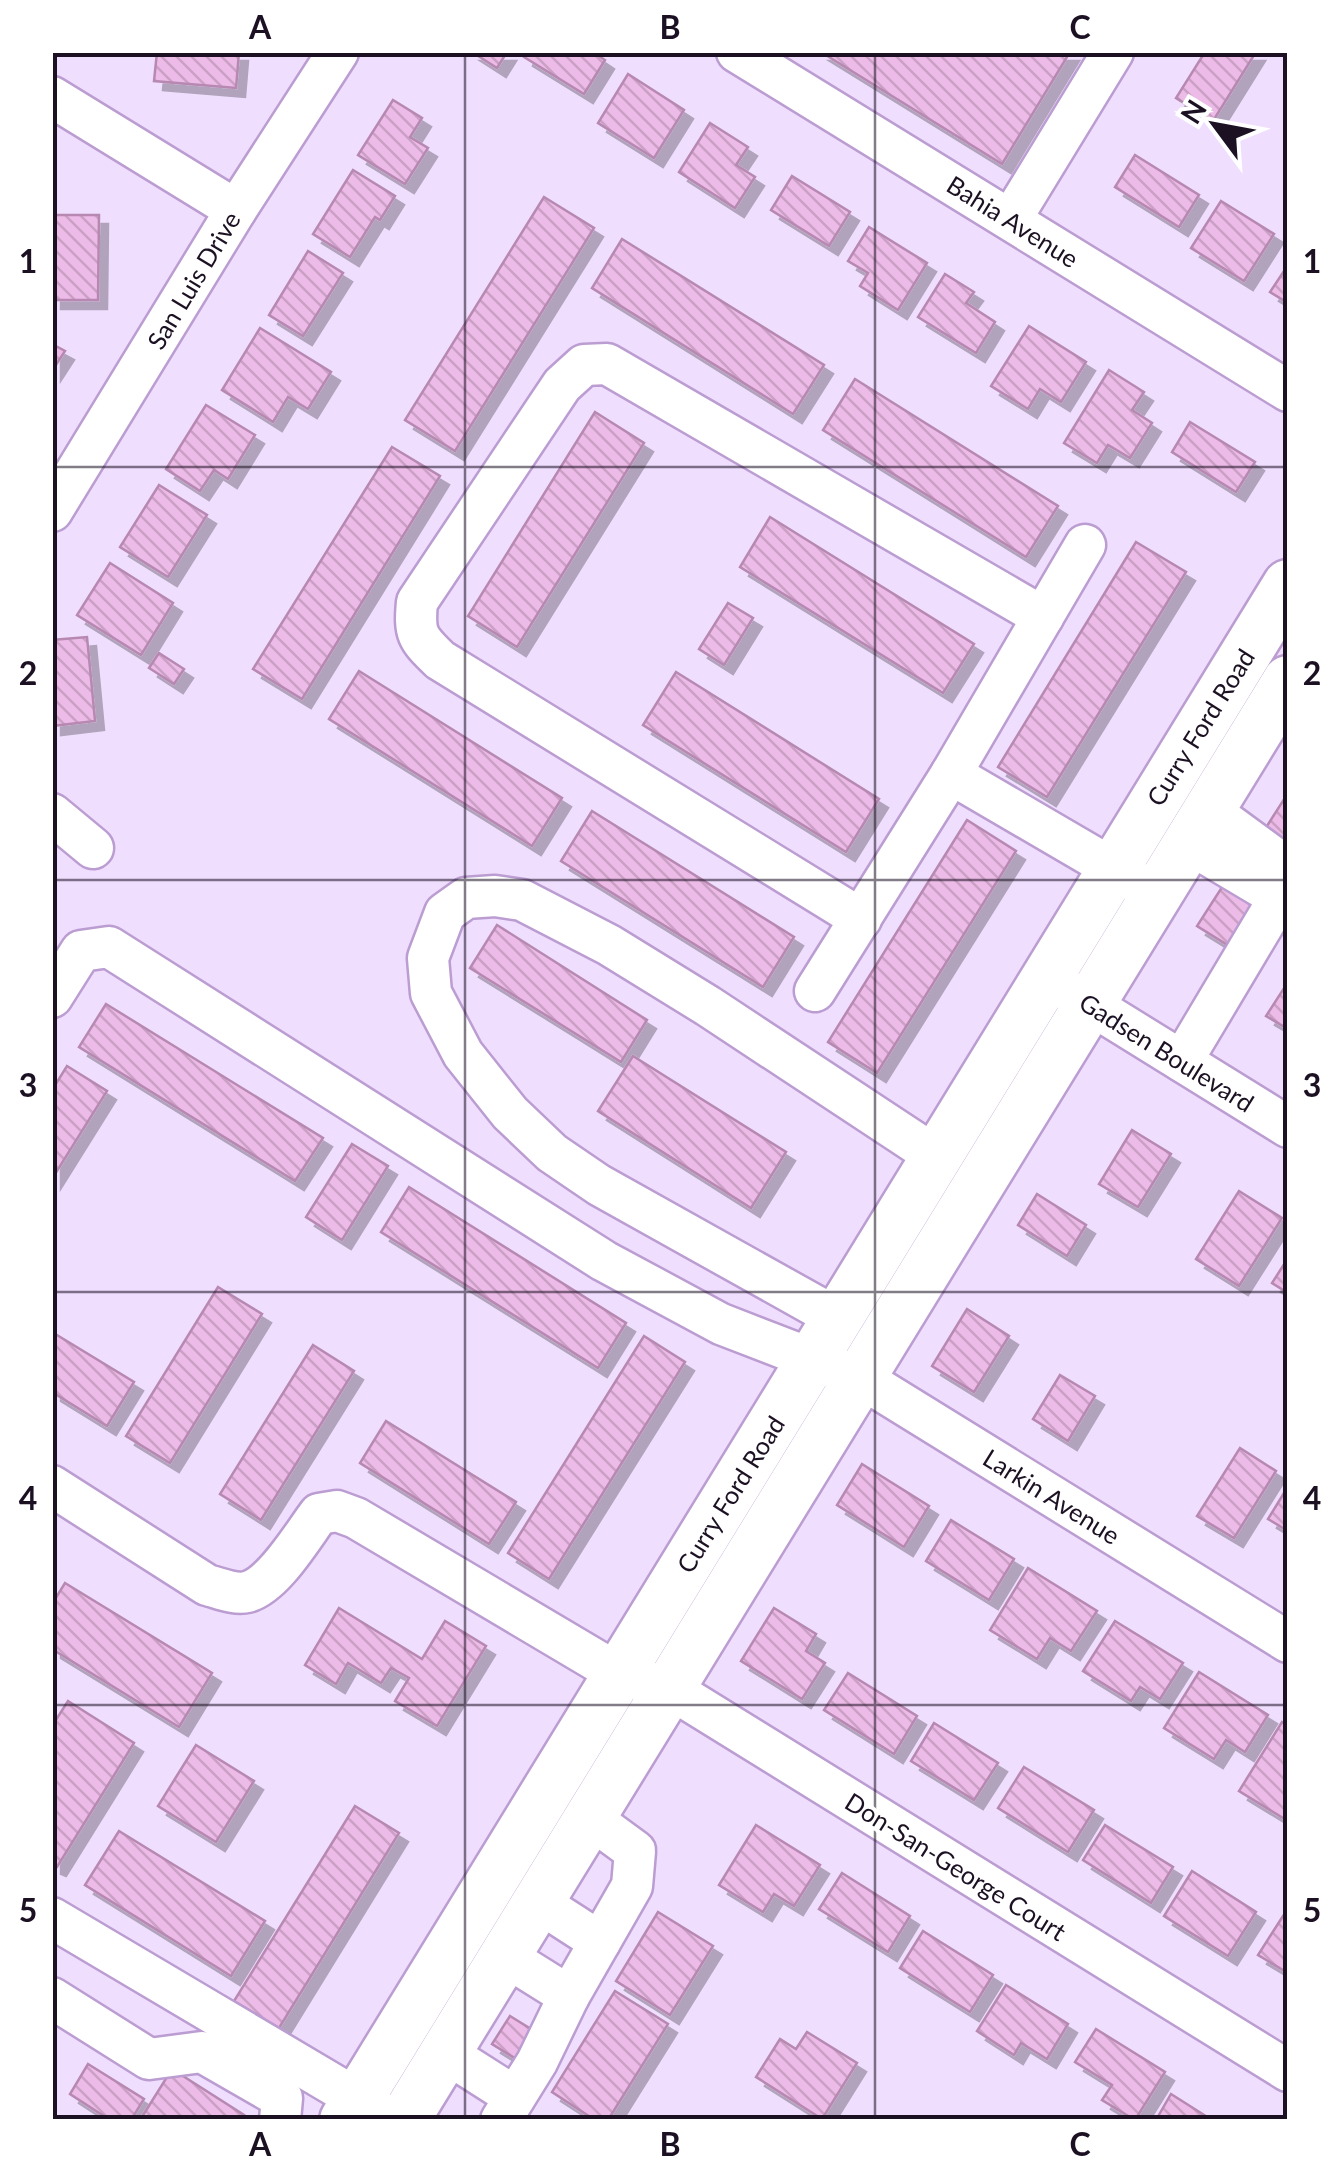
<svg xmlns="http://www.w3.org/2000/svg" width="1340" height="2172" viewBox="0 0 1340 2172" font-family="Lato,sans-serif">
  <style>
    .building { fill: url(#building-back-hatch); stroke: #b789b2; stroke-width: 2.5; filter: url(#shadow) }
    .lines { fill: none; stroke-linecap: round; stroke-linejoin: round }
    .minor-casing { stroke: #bb9dd1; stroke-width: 45 }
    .major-casing { stroke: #bb9dd1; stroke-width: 55 }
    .minor { stroke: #fff; stroke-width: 40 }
    .major { stroke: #fff; stroke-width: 50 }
    .grid { fill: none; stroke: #1c1023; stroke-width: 2.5; stroke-opacity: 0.55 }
    .labels { text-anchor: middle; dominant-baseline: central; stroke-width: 8; stroke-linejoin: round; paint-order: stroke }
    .street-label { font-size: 25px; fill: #1c1023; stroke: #fff }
    .neatline { fill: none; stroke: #1c1023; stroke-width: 4 }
    .grid-label { font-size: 32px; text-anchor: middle; font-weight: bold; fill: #1c1023 }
  </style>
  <defs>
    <pattern id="building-back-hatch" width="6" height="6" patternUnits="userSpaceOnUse" patternTransform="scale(2.5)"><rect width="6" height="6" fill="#edbbe7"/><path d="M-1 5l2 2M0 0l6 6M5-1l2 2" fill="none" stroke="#cba0c6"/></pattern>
    <filter id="shadow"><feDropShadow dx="9" dy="9" stdDeviation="0" flood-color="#0004"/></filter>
  </defs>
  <rect width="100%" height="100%" fill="#f0deff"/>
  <g class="building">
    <path d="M157,52H239L236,88L154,81Z"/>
    <path d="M472,52H507L497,68Z"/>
    <path d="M526,52H593L605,60L584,94L524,57Z"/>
    <path d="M821,52H1070L1002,164Z"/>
    <path d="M1205,52H1256L1213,121L1176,98Z"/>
    <path d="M628,74L684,110L654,158L598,123Z"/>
    <path d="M393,100L422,118L410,137L428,148L405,184L358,155Z"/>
    <path d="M710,123L748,147L736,165L755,177L735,208L679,172Z"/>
    <path d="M1135,155L1199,195L1179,227L1115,187Z"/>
    <path d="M353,170L395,196L380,220L375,217L350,257L313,234Z"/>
    <path d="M792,176L850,212L829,246L771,210Z"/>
    <path d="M544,197L594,228L455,451L405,420Z"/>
    <path d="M1221,201L1274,234L1244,281L1191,248Z"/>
    <path d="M53,215H99L98,300H52Z"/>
    <path d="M869,227L927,263L898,310L860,286L868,273L848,261Z"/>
    <path d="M622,239L824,365L793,414L592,288Z"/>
    <path d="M308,251L343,273L303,336L269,315Z"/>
    <path d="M1288,265V303L1270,292Z"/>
    <path d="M945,274L974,292L966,303L995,322L976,353L918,317Z"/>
    <path d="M1029,326L1086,362L1061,402L1040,389L1028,409L991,386Z"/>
    <path d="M260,328L331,372L308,409L288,397L273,422L222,390Z"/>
    <path d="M52,344L65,351L52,371Z"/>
    <path d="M1109,370L1144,392L1132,410L1152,423L1130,458L1108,445L1097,463L1064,443Z"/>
    <path d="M855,379L1058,506L1026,557L823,430Z"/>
    <path d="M206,405L255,435L228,479L214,470L200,491L166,469Z"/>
    <path d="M595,412L644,443L517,647L468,616Z"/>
    <path d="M1190,422L1255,462L1236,492L1172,452Z"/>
    <path d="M392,447L440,476L302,699L253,669Z"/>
    <path d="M159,485L207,515L168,577L120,547Z"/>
    <path d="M770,517L974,644L943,693L740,567Z"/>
    <path d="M1136,542L1186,572L1047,797L998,767Z"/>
    <path d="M110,563L173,603L141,655L77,615Z"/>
    <path d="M728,603L753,618L724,665L699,649Z"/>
    <path d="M87,637L95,721L52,726V640Z"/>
    <path d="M159,653L184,669L174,684L149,668Z"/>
    <path d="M359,671L562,798L532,846L329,719Z"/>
    <path d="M676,672L879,799L846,852L643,725Z"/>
    <path d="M1288,793V859L1258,840Z"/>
    <path d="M592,811L794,937L763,987L561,861Z"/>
    <path d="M967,820L1016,851L877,1073L828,1042Z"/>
    <path d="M1226,881L1262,903L1234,949L1197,926Z"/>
    <path d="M497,925L647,1020L621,1062L470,968Z"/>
    <path d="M1288,982V1029L1266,1016Z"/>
    <path d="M106,1004L323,1138L295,1181L79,1047Z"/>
    <path d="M633,1056L786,1152L751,1208L598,1111Z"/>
    <path d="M67,1066L107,1091L52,1179V1090Z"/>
    <path d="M1132,1130L1171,1154L1138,1207L1099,1184Z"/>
    <path d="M352,1144L388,1166L342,1240L306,1217Z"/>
    <path d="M409,1187L626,1323L598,1368L381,1232Z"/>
    <path d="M1239,1191L1282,1218L1239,1286L1196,1259Z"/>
    <path d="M1037,1194L1086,1225L1067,1256L1018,1225Z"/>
    <path d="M1288,1258V1293L1272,1283Z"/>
    <path d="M218,1287L262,1314L170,1463L126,1436Z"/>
    <path d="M967,1309L1009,1336L974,1392L932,1366Z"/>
    <path d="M52,1332L134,1382L107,1426L52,1392Z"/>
    <path d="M644,1336L685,1362L549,1579L508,1553Z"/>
    <path d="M313,1345L354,1371L261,1520L220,1494Z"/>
    <path d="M1060,1375L1095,1396L1068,1441L1033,1419Z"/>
    <path d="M386,1421L516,1502L489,1544L360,1463Z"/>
    <path d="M1240,1448L1276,1471L1234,1538L1197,1516Z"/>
    <path d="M862,1464L929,1506L904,1547L837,1505Z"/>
    <path d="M1287,1488H1288V1531L1268,1519Z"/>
    <path d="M951,1520L1014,1559L989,1600L926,1561Z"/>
    <path d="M1028,1568L1097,1611L1071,1651L1050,1638L1037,1659L990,1630Z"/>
    <path d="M65,1583L212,1673L179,1727L52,1649V1604Z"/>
    <path d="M339,1608L422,1659L445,1621L486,1646L437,1726L395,1701L409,1678L391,1668L381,1683L348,1663L336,1684L305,1665Z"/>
    <path d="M774,1608L816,1634L806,1651L825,1663L802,1699L741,1661Z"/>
    <path d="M1115,1621L1183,1663L1160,1699L1140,1687L1131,1701L1083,1671Z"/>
    <path d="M1199,1672L1268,1715L1245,1752L1226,1740L1214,1759L1164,1728Z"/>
    <path d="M848,1673L917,1716L894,1754L824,1710Z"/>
    <path d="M68,1701L134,1743L57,1867L52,1865V1726Z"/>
    <path d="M1282,1722L1288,1726V1821L1239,1791Z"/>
    <path d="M934,1723L998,1763L974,1800L911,1761Z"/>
    <path d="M196,1745L254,1781L216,1842L158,1806Z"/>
    <path d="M1024,1767L1094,1810L1068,1852L998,1808Z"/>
    <path d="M355,1806L399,1833L279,2028L234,2001Z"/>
    <path d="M756,1825L820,1865L794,1906L774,1894L763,1912L719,1885Z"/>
    <path d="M1105,1825L1173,1867L1151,1903L1083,1860Z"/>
    <path d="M119,1831L265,1921L231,1976L85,1885Z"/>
    <path d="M1192,1871L1256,1912L1228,1956L1164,1916Z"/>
    <path d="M842,1873L910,1916L888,1952L819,1909Z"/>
    <path d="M658,1912L713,1946L670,2015L616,1981Z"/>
    <path d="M1283,1916L1288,1919V1973L1258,1955Z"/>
    <path d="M923,1931L993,1975L970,2012L900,1968Z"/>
    <path d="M1006,1985L1068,2024L1047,2059L1021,2043L1014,2055L977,2031Z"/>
    <path d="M615,1991L668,2024L608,2120H595L552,2092Z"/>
    <path d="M510,2016L539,2034L521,2062L492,2044Z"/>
    <path d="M1096,2029L1165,2072L1135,2120L1102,2100L1112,2085L1075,2062Z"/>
    <path d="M807,2032L857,2063L822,2119L756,2077L780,2039L796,2049Z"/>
    <path d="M88,2064L144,2099L131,2120H110L70,2094Z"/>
    <path d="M172,2069L244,2115L241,2120H140Z"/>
    <path d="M1171,2094L1212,2120H1156Z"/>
  </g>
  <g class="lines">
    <defs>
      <g id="minor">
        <path d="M737,52L1288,391"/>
        <path d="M52,97L236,210"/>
        <path d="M1011,219L1113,52"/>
        <path d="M52,511L236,210L338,52"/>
        <path d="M951,774L1136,882"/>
        <path d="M1209,810L1288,868"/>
        <path d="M52,814L93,848"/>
        <path d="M861,919L440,660C417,638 414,634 417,602L562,385L584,365L607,364L1043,617"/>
        <path d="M1067,990L1288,1127"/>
        <path d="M815,991L951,774L1085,545"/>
        <path d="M52,997L81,951L109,947L604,1261L721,1324L861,1378L1288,1642"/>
        <path d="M1182,1061L1275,905L1272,893L1188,843"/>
        <path d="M837,1318L599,1185L552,1153L510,1113L463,1054L431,993L428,958L445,913L466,898L495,896L522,900L609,945L708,1006L937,1157"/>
        <path d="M52,1486L207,1585C219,1588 235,1595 247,1592C274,1585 303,1535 319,1514L337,1511L356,1518L619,1674L669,1688L1288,2071"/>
        <path d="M538,1902L600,1942"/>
        <path d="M52,1918L393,2120"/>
        <path d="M569,1996L632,1886L635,1851L590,1818"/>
        <path d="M52,1998L149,2059L202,2052L282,2098L280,2120"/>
        <path d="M446,2053L515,2097"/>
        <path d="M501,2120L537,2062L569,1996L505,1956"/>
      </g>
      <g id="major">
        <path d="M345,2120L1288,585"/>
        <path d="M404,2120L1288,681"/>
      </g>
    </defs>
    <use href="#minor" class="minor-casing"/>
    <use href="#major" class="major-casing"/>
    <use href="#minor" class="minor"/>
    <use href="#major" class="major"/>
  </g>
  <path class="grid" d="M465,52V2120M875,52V2120M52,467H1288M52,880H1288M52,1292H1288M52,1705H1288"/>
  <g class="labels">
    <g class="street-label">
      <text transform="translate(1013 221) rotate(32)">Bahia Avenue</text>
      <text transform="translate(193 280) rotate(-59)">San Luis Drive</text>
      <text transform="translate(1200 727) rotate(-58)">Curry Ford Road</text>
      <text transform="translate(1167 1052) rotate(32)">Gadsen Boulevard</text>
      <text transform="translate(730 1494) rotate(-58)">Curry Ford Road</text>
      <text transform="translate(1052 1496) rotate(32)">Larkin Avenue</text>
      <text transform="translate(956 1866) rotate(32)">Don-San-George Court</text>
    </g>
  </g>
  <rect width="1340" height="2172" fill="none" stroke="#ffffff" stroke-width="110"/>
  <g transform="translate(1215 125) rotate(302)" stroke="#ffffff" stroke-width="8" paint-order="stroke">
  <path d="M0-8L18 38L0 25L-18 38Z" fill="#1c1023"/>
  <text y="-15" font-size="28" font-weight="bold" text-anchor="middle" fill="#1c1023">N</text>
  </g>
  <rect x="55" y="55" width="1230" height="2062" class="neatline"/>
  <g class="grid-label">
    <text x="260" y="39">A</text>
    <text x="670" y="39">B</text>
    <text x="1080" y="39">C</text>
    <text x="28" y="273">1</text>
    <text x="1312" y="273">1</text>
    <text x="28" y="685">2</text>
    <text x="1312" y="685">2</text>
    <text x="28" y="1097">3</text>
    <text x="1312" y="1097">3</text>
    <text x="28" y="1510">4</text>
    <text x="1312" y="1510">4</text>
    <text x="28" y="1922">5</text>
    <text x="1312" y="1922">5</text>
    <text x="260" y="2156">A</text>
    <text x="670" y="2156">B</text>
    <text x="1080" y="2156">C</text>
  </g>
</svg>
